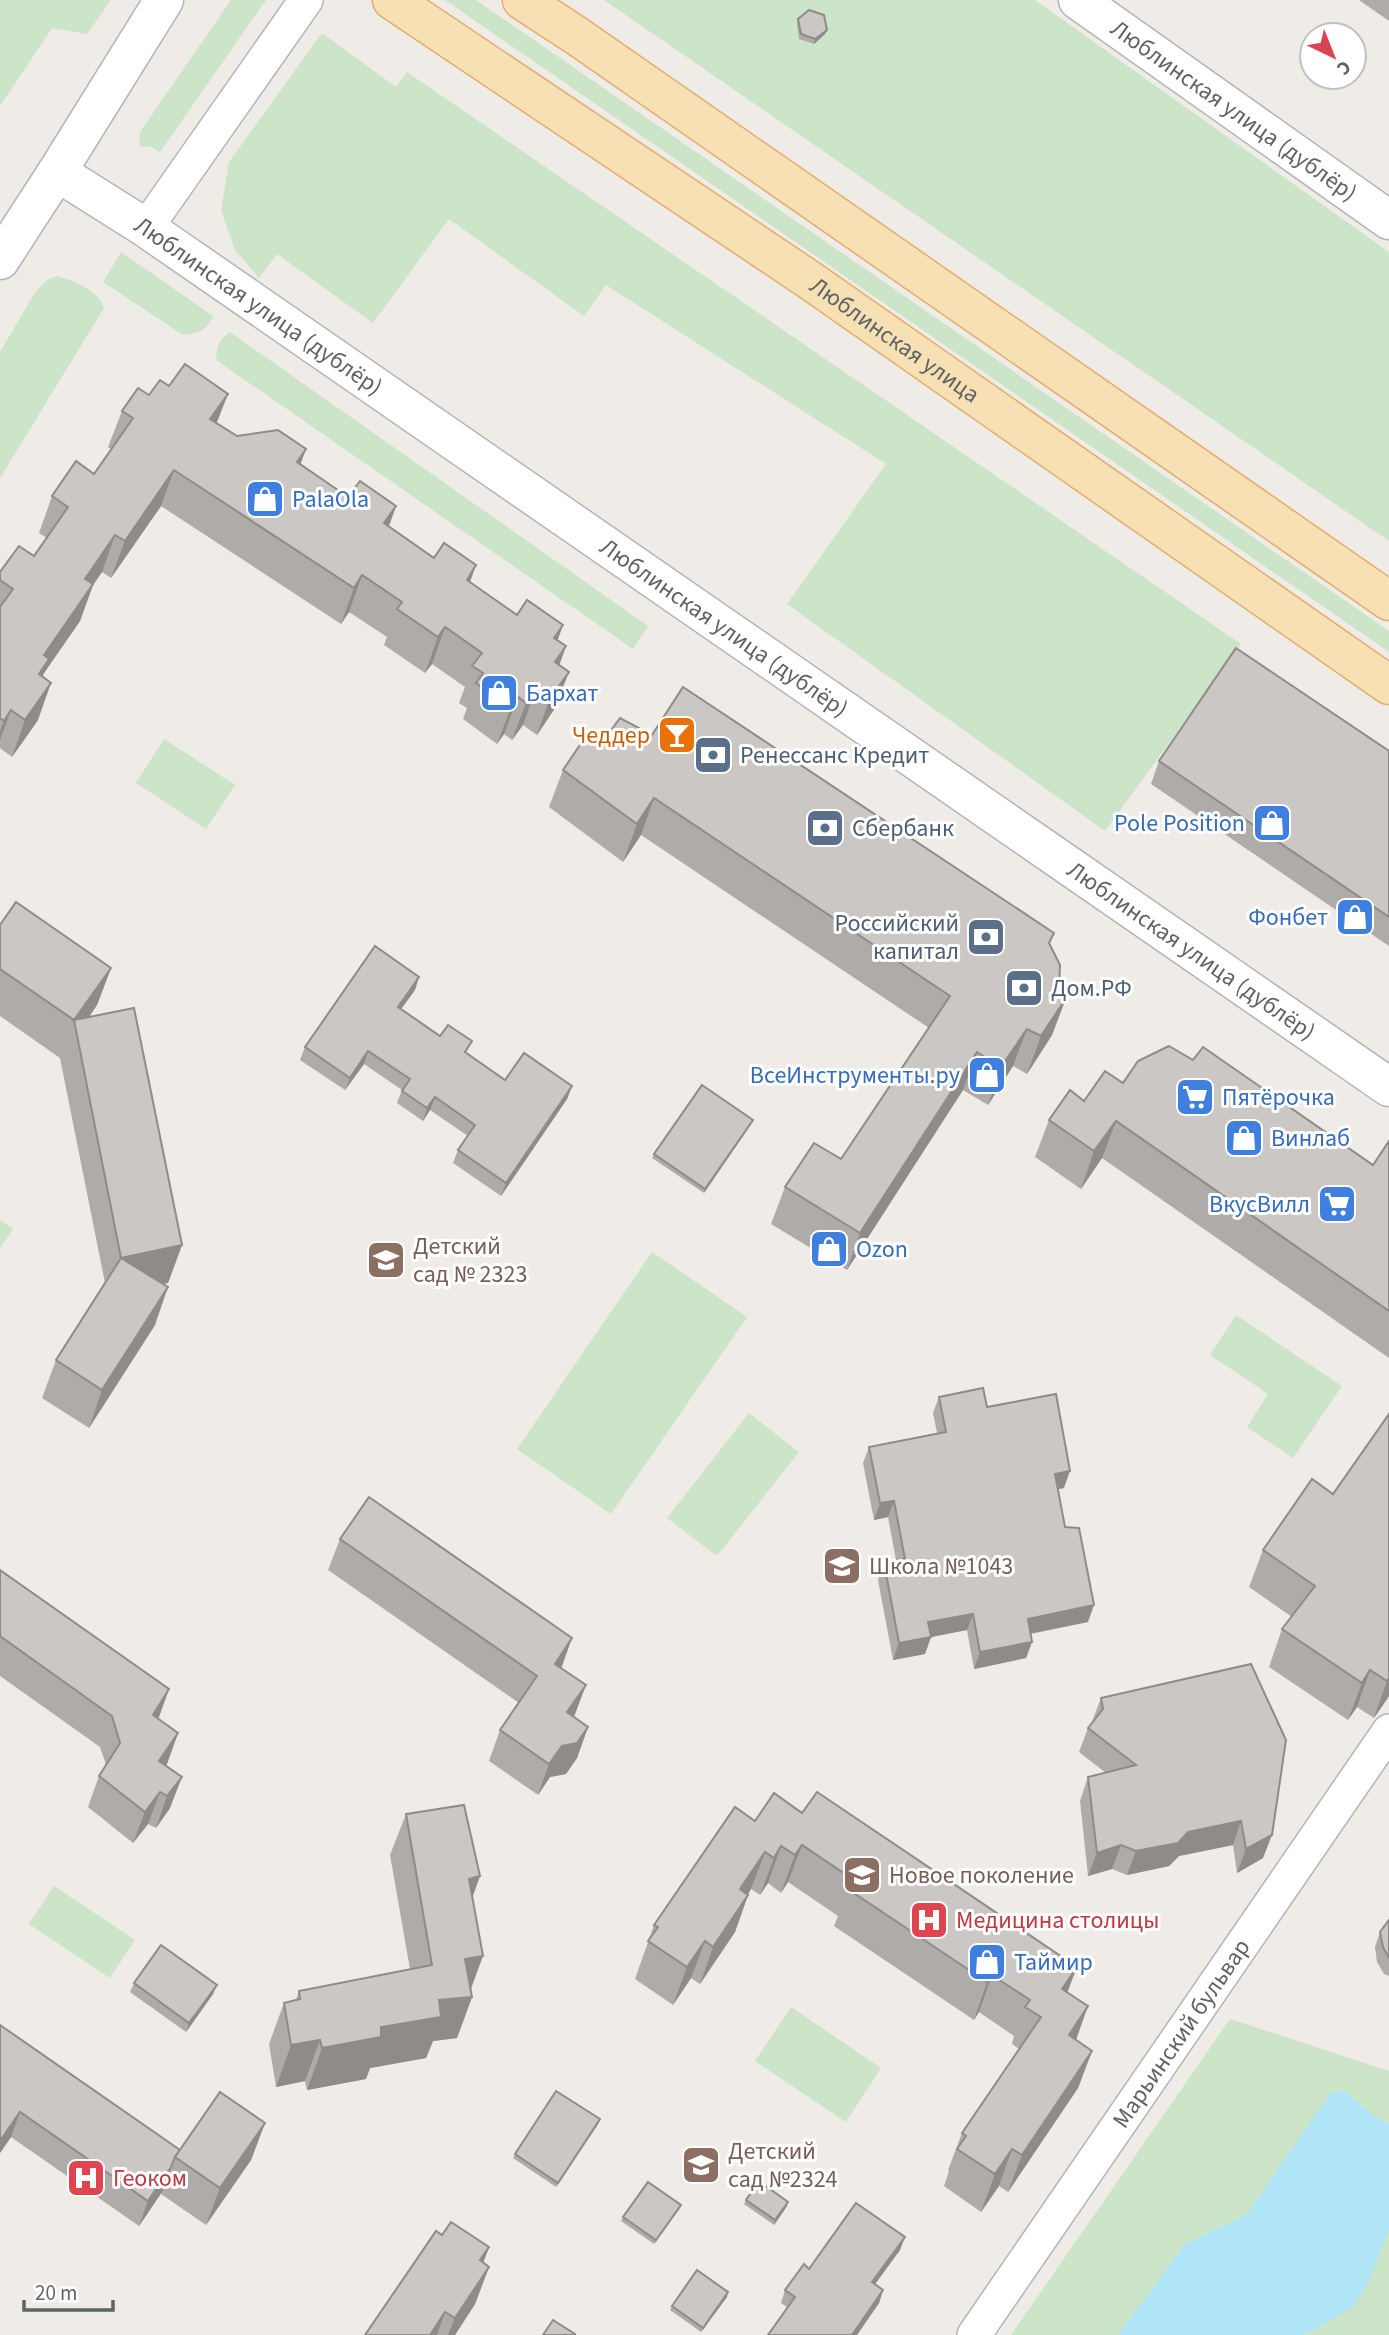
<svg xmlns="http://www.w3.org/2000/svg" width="1389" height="2335" viewBox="0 0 1389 2335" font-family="'Source Sans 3',sans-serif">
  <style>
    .green { fill: #cce4c7 }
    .water { fill: #b0e5f7 }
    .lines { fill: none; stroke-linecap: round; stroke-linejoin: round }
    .street-casing { stroke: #b2b5b8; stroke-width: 36 }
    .secondary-casing { stroke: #b1b5b8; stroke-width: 41 }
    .primary-casing { stroke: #e4ac6c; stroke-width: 41 }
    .street { stroke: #fff; stroke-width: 33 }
    .secondary { stroke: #fff; stroke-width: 38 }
    .primary { stroke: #f7e0b4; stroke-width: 38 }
    .wall { fill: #afaba9 }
    .shaded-wall { fill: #8e8b89 }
    .building { fill: #cbc7c4; stroke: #8e8b89; stroke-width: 2 }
    .labels { text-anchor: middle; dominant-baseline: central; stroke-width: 6; stroke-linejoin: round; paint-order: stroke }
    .street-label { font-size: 24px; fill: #5f6366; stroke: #fff }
    .shop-label { font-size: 24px; fill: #366cbe; stroke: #fff; text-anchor: start }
    .food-label { font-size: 24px; fill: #c56008; stroke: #fff; text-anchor: end }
    .service-label { font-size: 24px; fill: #4e5e75; stroke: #fff; text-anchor: start }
    .education-label { font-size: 24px; fill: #785e54; stroke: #fff; text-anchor: start }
    .health-label { font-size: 24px; fill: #be3a42; stroke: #fff; text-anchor: start }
  </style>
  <rect width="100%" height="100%" fill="#efece7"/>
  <g class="green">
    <path d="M0,0H111L87,34L52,28L0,106Z"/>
    <path d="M231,0H266L160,152L151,147L139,146L140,132Z"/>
    <path d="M445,0H476L1389,631V652Z"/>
    <path d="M604,0H1035L1389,252V541Z"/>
    <path d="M322,33L396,87L407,72L1241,644L1105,831L787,604L886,464L606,285L584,316L449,219L373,323L277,254L259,278L235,250L221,210L229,162Z"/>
    <path d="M121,252L213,316C206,331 199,333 183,335L103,282Z"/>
    <path d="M57,276C74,281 98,290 104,308L0,478V352L36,291L47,280Z"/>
    <path d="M230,332L648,626L633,649L216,360C217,348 218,339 230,332Z"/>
    <path d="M164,739L235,785L206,829L136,783Z"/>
    <path d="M0,1220L13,1229L0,1248Z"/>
    <path d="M652,1252L747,1317L611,1514L517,1449Z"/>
    <path d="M1236,1315L1342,1386L1293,1458L1247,1427L1268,1394L1210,1355Z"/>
    <path d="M749,1413L799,1452L717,1556L667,1518Z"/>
    <path d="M54,1886L135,1940L110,1978L29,1924Z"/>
    <path d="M791,2007L881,2068L846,2122L755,2061Z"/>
    <path d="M1230,2019L1389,2071V2335H1011Z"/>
  </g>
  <path class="water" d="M1345,2091L1376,2118L1389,2124V2228L1368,2283L1353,2307L1304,2335H1118L1185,2244L1247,2214L1331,2092Z"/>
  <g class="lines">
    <defs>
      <g id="street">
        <path d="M146,228L306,0"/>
        <path id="s1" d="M974,2335L1389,1731"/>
      </g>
      <g id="secondary">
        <path id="s2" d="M1078,0L1389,220"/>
        <path id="s3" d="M57,172L146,228L1389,1087"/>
        <path d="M0,260L57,172L164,0"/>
      </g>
      <g id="primary">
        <path id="s4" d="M392,0L808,279L1389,685"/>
        <path d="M522,0L577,36L1389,601"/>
      </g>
    </defs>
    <use href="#street" class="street-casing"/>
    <use href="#secondary" class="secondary-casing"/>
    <use href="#primary" class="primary-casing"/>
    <use href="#street" class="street"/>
    <use href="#secondary" class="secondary"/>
    <use href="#primary" class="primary"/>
  </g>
  <g class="wall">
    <path d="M1359,0H1389V21Z"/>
    <path d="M798,19L827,30L825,34L814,44L799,39L797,24Z"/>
    <path d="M149,395L217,423L237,436L301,464L348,497L396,506L389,526L517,615L563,625L557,640L566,646L559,665L555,708L537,735L523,725L512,740L504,734L497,744L463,719L467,708L459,703L465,687L432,664L425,673L384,645L387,637L349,612L341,624L161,506L111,578L102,572L93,585L80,621L44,673L42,677L38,720L12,757L0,748V572L34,556L47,538L39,533L52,496L94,474L111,449L108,447L122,411Z"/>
    <path d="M599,747L1050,944L1059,992L1066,998L1052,1035L1027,1074L1013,1066L988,1105L963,1090L847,1270L771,1224L785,1187L841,1159L929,1028L641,835L623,862L549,807L563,770Z"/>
    <path d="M1389,751V946L1151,784L1159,761Z"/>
    <path d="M0,925L111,968L97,1005L89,1017L182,1245L168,1283L163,1284L155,1325L89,1428L42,1398L56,1360L105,1283L60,1058L0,1016Z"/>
    <path d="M415,990L401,1009L505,1080L572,1086L567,1099L501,1196L453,1163L458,1150L468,1136L430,1110L423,1121L397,1103L402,1090L364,1064L345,1090L300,1060L305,1047Z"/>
    <path d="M1123,1083L1373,1165L1389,1141V1358L1102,1158L1081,1189L1035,1157L1049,1120L1084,1101Z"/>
    <path d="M753,1120L751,1124L704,1193L652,1158L654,1154Z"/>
    <path d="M939,1397L987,1407L1064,1488L1058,1489L1065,1527L1088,1622L1031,1634L1032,1642L1026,1658L974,1669L967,1630L931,1637L925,1654L893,1660L878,1580L884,1563L896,1560L888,1517L874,1520L863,1463L869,1447L937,1433L933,1413Z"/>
    <path d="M1389,1414V1696L1374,1718L1357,1707L1348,1720L1269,1667L1282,1629L1292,1617L1249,1587L1263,1550L1333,1494Z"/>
    <path d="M340,1539L561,1668L574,1717L588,1727L577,1758L566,1774L550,1777L538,1795L489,1761L500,1730L519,1703L328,1570Z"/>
    <path d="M0,1570L159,1719L178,1733L166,1766L170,1808L156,1828L148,1824L133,1843L88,1807L99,1776L106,1765L100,1747L0,1676Z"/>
    <path d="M1251,1664L1263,1858L1237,1873L1233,1845L1179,1856L1169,1866L1127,1875L1112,1869L1088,1876L1080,1801L1088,1777L1106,1773L1079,1752L1088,1728L1092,1722L1101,1698Z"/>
    <path d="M774,1793L1068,1992L1076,2040L1092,2051L1078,2088L1008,2192L999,2186L981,2212L944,2186L949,2171L948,2170L962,2133L1019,2049L1012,2044L1014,2036L979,2012L974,2020L834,1926L838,1916L788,1882L781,1893L768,1883L760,1895L751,1889L748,1895L735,1932L700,1984L691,1978L673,2005L635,1979L654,1925L755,1821Z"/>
    <path d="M406,1814L480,1876L472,1897L471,1990L472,1997L457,2038L433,2041L426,2058L370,2068L366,2079L307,2090L305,2081L276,2087L269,2044L284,2003L296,2000L299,1991L410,1969L390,1855Z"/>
    <path d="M1389,1920V1976L1384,1974L1377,1962L1375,1947L1380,1932Z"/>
    <path d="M134,1983L213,1994L186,2032L130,1992Z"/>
    <path d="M0,2025L180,2150L265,2123L251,2160L206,2225L161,2194L162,2192L139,2226L11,2137L0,2153Z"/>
    <path d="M600,2119L598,2124L556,2187L513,2158L515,2154Z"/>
    <path d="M746,2200L787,2206L774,2225L744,2204Z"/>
    <path d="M681,2205L679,2209L654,2244L621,2221L623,2217Z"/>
    <path d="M442,2235L489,2247L483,2263L489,2267L475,2304L455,2335H365Z"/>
    <path d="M900,2250L875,2284L883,2290L879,2303L857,2335H768L787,2307L781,2303L785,2290L809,2269Z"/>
    <path d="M727,2297L701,2332L670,2310L672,2306Z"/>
  </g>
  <g class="shaded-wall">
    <path d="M827,30L825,34L814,44L815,39Z"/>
    <path d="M228,394L214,430L210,419Z"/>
    <path d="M306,449L293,485L297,462Z"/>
    <path d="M174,470L161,506L111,578L125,541Z"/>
    <path d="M396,506L383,542L384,523Z"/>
    <path d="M115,535L102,572L93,585L80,621L44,673L36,695L25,710L44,655L85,579Z"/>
    <path d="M476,565L463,602L467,580Z"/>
    <path d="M362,575L349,612L341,624L354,588Z"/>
    <path d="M563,625L550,662L554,638Z"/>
    <path d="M445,627L432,664L425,673L438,637Z"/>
    <path d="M566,646L553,683L555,662Z"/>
    <path d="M569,672L555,708L537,735L550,698Z"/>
    <path d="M51,683L38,720L12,757L25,720Z"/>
    <path d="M536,688L523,725L512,740L526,703Z"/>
    <path d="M518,697L504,734L497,744L511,707Z"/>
    <path d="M11,710L0,740V731L4,721Z"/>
    <path d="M654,798L641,835L623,862L637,824Z"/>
    <path d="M111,968L97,1005L77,1034L74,1021Z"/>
    <path d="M419,977L415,990L393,1020L398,1007Z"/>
    <path d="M1066,998L1052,1035L1027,1074L1041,1036Z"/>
    <path d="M1027,1029L1013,1066L988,1105L1001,1067Z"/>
    <path d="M368,1051L364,1064L345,1090L350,1078Z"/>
    <path d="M977,1052L963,1090L847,1270L860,1233Z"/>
    <path d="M572,1086L567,1099L501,1196L506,1183Z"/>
    <path d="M435,1097L430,1110L423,1121L427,1108Z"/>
    <path d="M753,1120L751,1124L704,1193L705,1189Z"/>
    <path d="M1116,1121L1102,1158L1081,1189L1094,1151Z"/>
    <path d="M182,1245L168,1283L108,1295L121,1258Z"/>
    <path d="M168,1287L155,1325L89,1428L102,1390Z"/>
    <path d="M1070,1471L1064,1488L1049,1491L1055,1474Z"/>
    <path d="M894,1501L888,1517L874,1520L880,1503Z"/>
    <path d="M1094,1605L1088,1622L1022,1635L1028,1619Z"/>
    <path d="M973,1614L967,1630L931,1637L925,1654L893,1660L899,1643L928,1622Z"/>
    <path d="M572,1638L561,1669L555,1664Z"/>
    <path d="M1032,1642L1026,1658L974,1669L980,1652Z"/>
    <path d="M1370,1670L1357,1707L1348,1720L1362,1683Z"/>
    <path d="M1389,1678V1696L1374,1718L1387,1681Z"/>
    <path d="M586,1685L574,1717L567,1712Z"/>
    <path d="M169,1689L158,1720L153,1715Z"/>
    <path d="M588,1727L577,1758L566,1774L550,1777L538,1795L549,1764L562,1746Z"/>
    <path d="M178,1733L167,1764L148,1792L159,1761Z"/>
    <path d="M182,1777L170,1808L156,1828L167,1796Z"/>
    <path d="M160,1792L148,1824L133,1843L145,1812Z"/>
    <path d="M1241,1821L1233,1845L1179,1856L1169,1866L1127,1875L1136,1851L1188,1832Z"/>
    <path d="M1272,1835L1263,1858L1237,1873L1246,1849Z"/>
    <path d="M802,1845L788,1882L781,1893L795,1855Z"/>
    <path d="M1121,1845L1112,1869L1088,1876L1097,1853Z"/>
    <path d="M781,1846L768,1883L760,1895L774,1858Z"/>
    <path d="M765,1852L751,1889L726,1927L740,1889Z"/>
    <path d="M480,1876L465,1918L469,1879Z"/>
    <path d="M748,1895L735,1932L700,1984L713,1947Z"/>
    <path d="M705,1941L691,1978L673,2005L687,1967Z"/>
    <path d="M483,1956L468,1997H472L457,2038L433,2041L426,2058L370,2068L366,2079L307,2090L322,2048L381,2027L439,2000L465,1959Z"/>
    <path d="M1077,1967L1063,2004L1062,1989Z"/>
    <path d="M992,1975L979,2012L974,2020L987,1982Z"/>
    <path d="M217,1985L213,1994L186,2032L189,2023Z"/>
    <path d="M1088,2006L1075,2043L1069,2035Z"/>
    <path d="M320,2040L305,2081L276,2087L291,2045Z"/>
    <path d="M1092,2051L1078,2088L1008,2192L1022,2155Z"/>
    <path d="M20,2112L11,2137L0,2153V2141Z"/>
    <path d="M600,2119L598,2124L556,2187L558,2183Z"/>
    <path d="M265,2123L251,2160L206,2225L220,2188Z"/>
    <path d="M1012,2149L999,2186L981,2212L995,2174Z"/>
    <path d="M171,2167L162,2192L139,2226L148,2201Z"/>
    <path d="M788,2202L787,2206L774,2225L775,2220Z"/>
    <path d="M681,2205L679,2209L654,2244L656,2240Z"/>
    <path d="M905,2237L900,2250L867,2295L872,2282Z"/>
    <path d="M489,2247L475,2285L480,2260Z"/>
    <path d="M489,2267L475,2304L455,2335H448L455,2318Z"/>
    <path d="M883,2290L879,2303L857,2335H852Z"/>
    <path d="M728,2292L727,2297L701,2332L703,2328Z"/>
    <path d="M445,2312L437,2335H430Z"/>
  </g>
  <g class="building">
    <path d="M809,10L824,15L827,30L815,39L801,34L798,19Z"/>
    <path d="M185,364L228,394L210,419L237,436L278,430L306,449L297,462L348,497L360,481L396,506L384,523L434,558L444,543L476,565L467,580L517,615L527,600L563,625L554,638L566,646L555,662L569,672L550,698L536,688L526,703L518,697L511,707L476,683L483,673L472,666L482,653L445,627L438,637L397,609L402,602L362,575L354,588L174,470L125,541L115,535L85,579L93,584L44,655L49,659L39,674L51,683L25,720L11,710L4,721L0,718V607L13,589L0,580V572L19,546L34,556L68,507L52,496L76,461L94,474L133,418L122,411L138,388L149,395L160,380L169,386Z"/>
    <path d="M1236,648L1389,751V917L1159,761Z"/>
    <path d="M683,687L1054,933L1049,943L1060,965L1059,992L1066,998L1041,1036L1027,1029L1001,1067L977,1052L860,1233L785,1187L814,1143L841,1159L950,996L654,798L637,824L563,770L584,739L599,747L620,718L652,735Z"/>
    <path d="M16,902L111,968L74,1020L134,1008L182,1245L121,1258L74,1020L0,969V925Z"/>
    <path d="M375,946L419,977L398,1007L440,1036L448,1025L472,1041L465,1052L505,1080L524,1053L572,1086L506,1183L458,1150L475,1125L435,1097L427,1108L402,1091L410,1079L368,1051L350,1078L305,1047Z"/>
    <path d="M1169,1046L1193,1060L1203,1047L1373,1165L1389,1141V1311L1116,1121L1094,1151L1049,1120L1070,1090L1084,1101L1105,1071L1123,1083L1138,1061Z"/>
    <path d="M702,1085L753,1120L705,1189L654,1154Z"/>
    <path d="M121,1258L168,1287L102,1390L56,1360Z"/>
    <path d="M983,1388L987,1407L1056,1394L1070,1471L1055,1474L1065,1527L1079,1528L1094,1605L1028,1619L1032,1642L980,1652L973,1614L928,1622L931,1637L899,1643L884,1563L905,1559L894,1501L880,1503L869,1447L946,1432L939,1397Z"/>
    <path d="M1389,1414V1678L1387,1681L1370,1670L1362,1683L1282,1629L1315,1586L1263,1550L1312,1479L1333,1494Z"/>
    <path d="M369,1497L572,1638L555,1664L586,1685L567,1712L588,1727L577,1743L562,1746L549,1764L500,1730L537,1676L340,1539Z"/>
    <path d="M0,1570L169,1689L153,1715L178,1733L159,1761L182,1777L167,1796L160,1792L145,1812L99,1776L120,1743L112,1716L0,1636Z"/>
    <path d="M1251,1664L1286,1740L1272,1835L1246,1849L1241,1821L1188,1832L1178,1843L1136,1851L1121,1845L1097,1853L1088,1777L1136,1765L1088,1728L1103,1709L1101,1698Z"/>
    <path d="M817,1792L1077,1967L1062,1989L1088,2006L1069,2035L1092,2051L1022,2155L1012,2149L995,2174L957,2149L966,2136L962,2133L1041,2017L1025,2007L1030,2000L992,1975L987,1982L848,1889L854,1880L802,1845L795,1855L781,1846L774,1858L765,1852L740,1889L748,1895L713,1947L705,1941L687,1967L648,1941L658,1927L654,1925L735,1807L755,1821L774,1793L802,1813Z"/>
    <path d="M464,1805L480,1876L469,1879L483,1956L465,1959L472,1997L439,2000L441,2017L381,2027V2037L322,2048L320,2040L291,2045L284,2003L300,1999L299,1991L432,1965L406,1814Z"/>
    <path d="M1389,1920V1958L1383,1947L1380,1932Z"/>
    <path d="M161,1945L217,1985L189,2023L134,1983Z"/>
    <path d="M0,2025L180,2150L175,2157L171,2167L148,2201L20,2112L0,2141Z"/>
    <path d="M556,2091L600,2119L558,2183L515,2154Z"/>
    <path d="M220,2092L265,2123L220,2188L175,2157Z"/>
    <path d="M759,2181L788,2202L775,2220L746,2200Z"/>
    <path d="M648,2182L681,2205L656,2240L623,2217Z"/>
    <path d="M856,2203L905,2237L872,2282L883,2290L852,2335H768L795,2297L785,2290L804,2264L809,2269Z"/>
    <path d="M451,2222L489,2247L480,2260L489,2267L455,2318L445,2312L430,2335H365L436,2231L442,2235Z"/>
    <path d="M697,2270L728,2292L703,2328L672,2306Z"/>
    <path d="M553,2320L575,2334V2335H543Z"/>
  </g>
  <defs>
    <symbol id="shop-square" viewBox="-11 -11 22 22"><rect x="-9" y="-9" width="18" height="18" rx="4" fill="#3f7fe0" stroke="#fff"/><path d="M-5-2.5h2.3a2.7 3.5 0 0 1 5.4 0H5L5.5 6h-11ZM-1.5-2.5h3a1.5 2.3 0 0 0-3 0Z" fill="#fff"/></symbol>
    <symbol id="bar-square" viewBox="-11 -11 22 22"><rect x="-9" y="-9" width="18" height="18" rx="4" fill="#e8710a" stroke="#fff"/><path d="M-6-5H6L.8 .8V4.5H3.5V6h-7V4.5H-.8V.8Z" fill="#fff"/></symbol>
    <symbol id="bank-square" viewBox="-11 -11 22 22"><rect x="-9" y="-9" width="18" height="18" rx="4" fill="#5c6f8a" stroke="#fff"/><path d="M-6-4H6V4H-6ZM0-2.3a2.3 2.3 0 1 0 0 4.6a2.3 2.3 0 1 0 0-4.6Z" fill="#fff"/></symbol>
    <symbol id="supermarket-square" viewBox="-11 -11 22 22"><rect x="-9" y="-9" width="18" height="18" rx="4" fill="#3f7fe0" stroke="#fff"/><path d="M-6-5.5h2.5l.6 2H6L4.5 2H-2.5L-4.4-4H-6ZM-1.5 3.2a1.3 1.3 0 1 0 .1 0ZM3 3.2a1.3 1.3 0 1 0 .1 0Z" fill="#fff"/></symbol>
    <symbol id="school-square" viewBox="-11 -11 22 22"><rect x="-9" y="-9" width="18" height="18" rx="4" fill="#8d6e63" stroke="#fff"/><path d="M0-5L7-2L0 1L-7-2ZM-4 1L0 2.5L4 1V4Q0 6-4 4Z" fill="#fff"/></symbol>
    <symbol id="hospital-square" viewBox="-11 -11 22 22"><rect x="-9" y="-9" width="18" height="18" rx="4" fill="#e0444e" stroke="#fff"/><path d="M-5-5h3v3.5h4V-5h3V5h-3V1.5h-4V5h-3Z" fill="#fff"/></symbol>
  </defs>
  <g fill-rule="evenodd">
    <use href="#shop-square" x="243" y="477" width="44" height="44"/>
    <use href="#shop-square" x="477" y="671" width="44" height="44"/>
    <use href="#bar-square" x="655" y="713" width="44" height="44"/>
    <use href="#bank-square" x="691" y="733" width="44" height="44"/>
    <use href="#shop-square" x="1250" y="801" width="44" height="44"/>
    <use href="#bank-square" x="803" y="806" width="44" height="44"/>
    <use href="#shop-square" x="1333" y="895" width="44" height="44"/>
    <use href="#bank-square" x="964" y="915" width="44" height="44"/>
    <use href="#bank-square" x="1002" y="966" width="44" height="44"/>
    <use href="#shop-square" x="965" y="1053" width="44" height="44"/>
    <use href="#supermarket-square" x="1173" y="1075" width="44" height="44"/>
    <use href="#shop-square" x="1222" y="1116" width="44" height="44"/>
    <use href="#supermarket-square" x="1315" y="1182" width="44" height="44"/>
    <use href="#shop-square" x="807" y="1227" width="44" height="44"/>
    <use href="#school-square" x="364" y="1238" width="44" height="44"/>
    <use href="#school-square" x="820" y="1544" width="44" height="44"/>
    <use href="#school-square" x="840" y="1853" width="44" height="44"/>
    <use href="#hospital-square" x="907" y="1898" width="44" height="44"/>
    <use href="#shop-square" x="965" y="1940" width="44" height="44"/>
    <use href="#school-square" x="679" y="2143" width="44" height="44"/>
    <use href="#hospital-square" x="64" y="2156" width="44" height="44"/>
  </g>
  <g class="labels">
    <g class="street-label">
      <text stroke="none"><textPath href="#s2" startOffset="191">Люблинская улица (дублёр)</textPath></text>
      <text stroke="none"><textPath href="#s3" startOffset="242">Люблинская улица (дублёр)</textPath></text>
      <text stroke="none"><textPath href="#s4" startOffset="607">Люблинская улица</textPath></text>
      <text stroke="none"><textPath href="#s3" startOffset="808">Люблинская улица (дублёр)</textPath></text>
      <text stroke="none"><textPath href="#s3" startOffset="1376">Люблинская улица (дублёр)</textPath></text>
      <text stroke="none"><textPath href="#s1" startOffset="366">Марьинский бульвар</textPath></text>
    </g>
    <g class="shop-label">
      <text x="292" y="499">PalaOla</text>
      <text x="526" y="693">Бархат</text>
      <text x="1245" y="823" text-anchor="end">Pole Position</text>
      <text x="1328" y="917" text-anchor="end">Фонбет</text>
      <text x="960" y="1075" text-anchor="end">ВсеИнструменты.ру</text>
      <text x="1222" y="1097">Пятёрочка</text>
      <text x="1271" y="1138">Винлаб</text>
      <text x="1310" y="1204" text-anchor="end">ВкусВилл</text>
      <text x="856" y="1249">Ozon</text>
      <text x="1014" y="1962">Таймир</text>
    </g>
    <g class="food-label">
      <text x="650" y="735">Чеддер</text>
    </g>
    <g class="service-label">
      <text x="740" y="755">Ренессанс Кредит</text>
      <text x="852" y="828">Сбербанк</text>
      <text x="959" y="923" text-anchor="end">Российский<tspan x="959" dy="28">капитал</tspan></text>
      <text x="1051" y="988">Дом.РФ</text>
    </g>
    <g class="education-label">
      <text x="413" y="1246">Детский<tspan x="413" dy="28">сад № 2323</tspan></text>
      <text x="869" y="1566">Школа №1043</text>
      <text x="889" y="1875">Новое поколение</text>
      <text x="728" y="2151">Детский<tspan x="728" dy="28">сад №2324</tspan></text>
    </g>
    <g class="health-label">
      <text x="956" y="1920">Медицина столицы</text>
      <text x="113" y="2178">Геоком</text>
    </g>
  </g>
  <g transform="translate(1333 56) rotate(137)"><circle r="33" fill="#ffffff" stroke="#bfc1c2" stroke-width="2"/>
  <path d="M0-5L12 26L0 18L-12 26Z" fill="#d94454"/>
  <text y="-10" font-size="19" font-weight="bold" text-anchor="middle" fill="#5f6366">С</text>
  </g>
  <path d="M24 2300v10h89v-10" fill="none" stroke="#5f6366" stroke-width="3.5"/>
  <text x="35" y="2300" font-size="21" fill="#5f6366" stroke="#ffffff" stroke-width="5" paint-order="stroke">20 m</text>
</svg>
